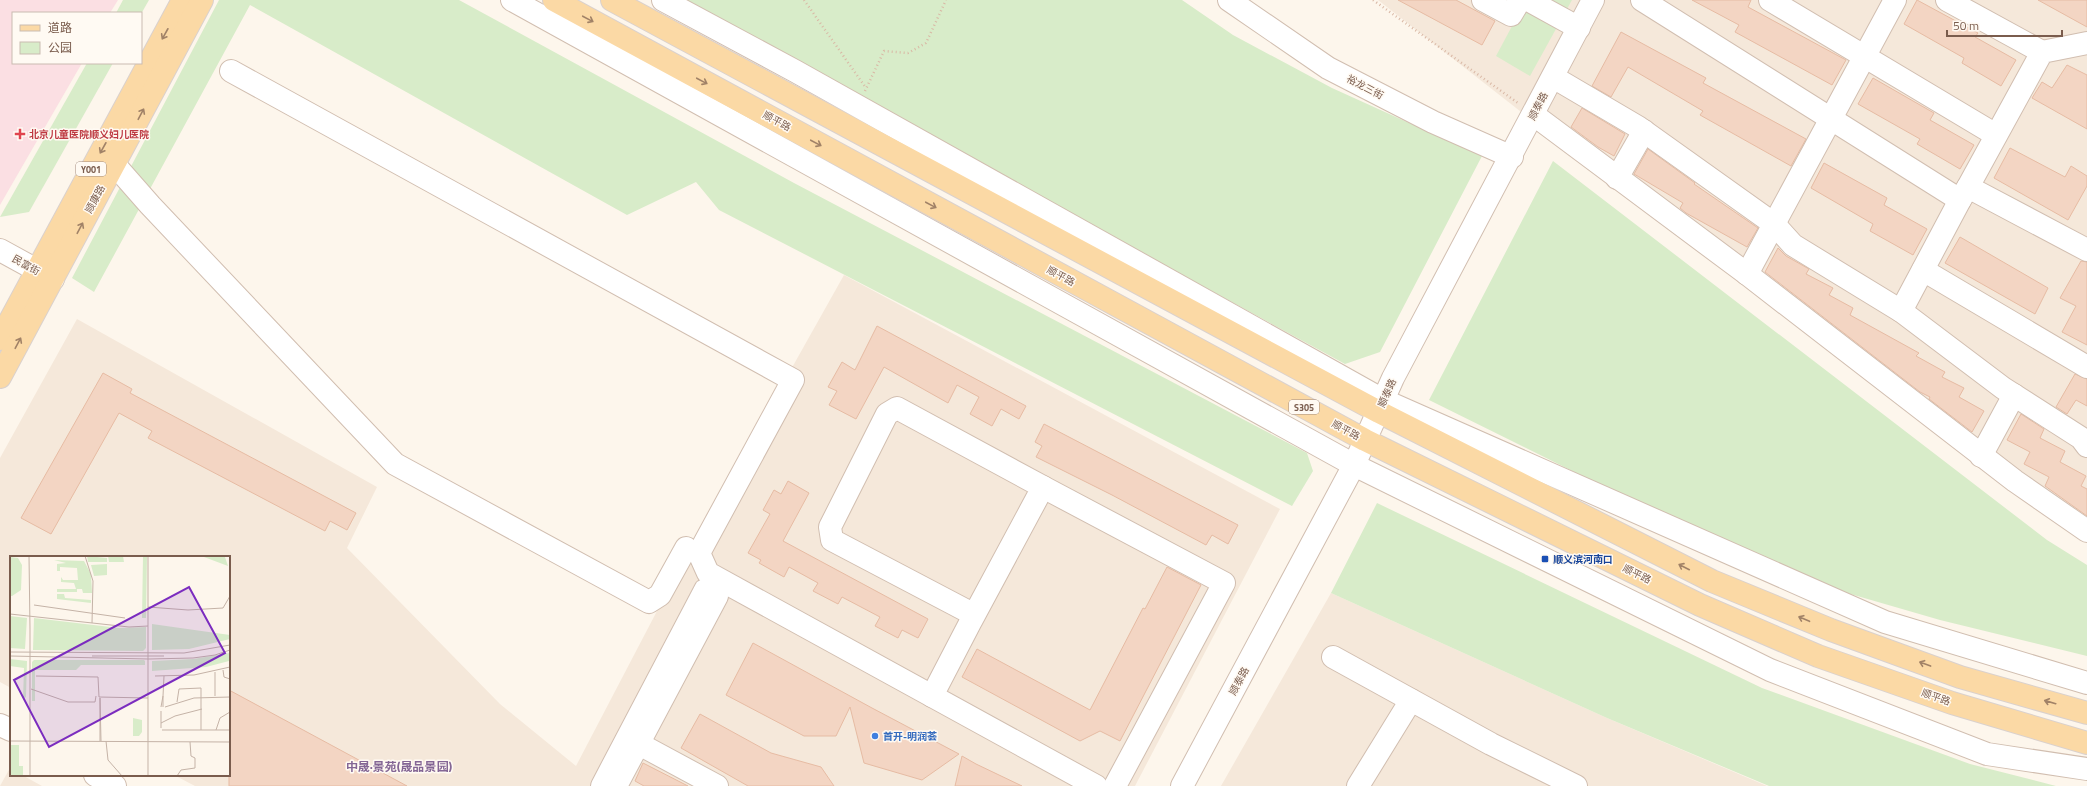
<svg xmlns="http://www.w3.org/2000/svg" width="2087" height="786" viewBox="0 0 2087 786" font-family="'Titillium Web','Noto Sans SC',sans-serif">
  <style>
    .residential { fill: #f5e8da }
    .medical { fill: #fbdfe3 }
    .green { fill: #d8ecc9 }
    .building { fill: #f3d5c3; stroke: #e6bba3 }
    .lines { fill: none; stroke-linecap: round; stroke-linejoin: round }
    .minor-casing { stroke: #d1beb0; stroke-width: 24 }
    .major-casing { stroke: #dad1cd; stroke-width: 24 }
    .path { stroke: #d9b8a5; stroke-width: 2.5; stroke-dasharray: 1 3; stroke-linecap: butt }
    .minor { stroke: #fff; stroke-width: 22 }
    .major { stroke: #fbd9a5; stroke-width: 22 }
    .oneway { stroke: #a18267 }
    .health-dot { fill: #e0444e; stroke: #fffaf3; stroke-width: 1.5 }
    .transit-dot { fill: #1a4fb4; stroke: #fffaf3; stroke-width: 1.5 }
    .shop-dot { fill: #3f7fe0; stroke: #fffaf3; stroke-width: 1.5 }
    .labels { text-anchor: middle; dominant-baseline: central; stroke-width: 3; stroke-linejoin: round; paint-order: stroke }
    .shield { fill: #fffaf3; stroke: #a28b7f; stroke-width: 1 }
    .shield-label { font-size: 9px; font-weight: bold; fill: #7a5c4d }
    .street-label { font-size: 10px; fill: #7a5c4d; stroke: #fffaf3 }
    .health-label { font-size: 10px; font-weight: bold; fill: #be3a42; stroke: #fffaf3; text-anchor: start }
    .transit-label { font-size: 10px; font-weight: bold; fill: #164399; stroke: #fffaf3; text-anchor: start }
    .shop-label { font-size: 10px; font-weight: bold; fill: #366cbe; stroke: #fffaf3; text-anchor: start }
    .quarter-label { font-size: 12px; font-weight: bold; fill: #846695; stroke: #fffaf3 }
    .inset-road { fill: none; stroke: #c5b3a7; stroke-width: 1 }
    .view { fill: #7b2cbf; fill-opacity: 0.15; stroke: #7b2cbf; stroke-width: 2 }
    .inset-edge { fill: none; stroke: #7a5c4d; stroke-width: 2 }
  </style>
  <rect width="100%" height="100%" fill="#fdf6ec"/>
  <g class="residential">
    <path d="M1378,0H2087V540L1570,150Z"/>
    <path d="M844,275L1280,509L1135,786H195L174,775H229V557H11V688L0,682V458L77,319L377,487L347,548L500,704L576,766L680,567Z"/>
    <path d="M1331,593L1607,718L1767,786H1221Z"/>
    <path d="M10,768L11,775H22L42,786H0Z"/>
  </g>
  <path class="medical" d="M0,0H118L110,13H13V63H82L0,205Z"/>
  <g class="green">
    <path d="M123,0H149L141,14L116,13Z"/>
    <path d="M219,0H459L794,183L1307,453L1313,471L1292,506L719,210L696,182L627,215L250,5L94,292L72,278Z"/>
    <path d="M679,0H1182L1233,35L1332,88L1482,156L1380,352L1345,364Z"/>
    <path d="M1526,0H1572L1530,76L1496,56Z"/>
    <path d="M87,63H113L29,212L0,217Z"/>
    <path d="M1553,161L2047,540L2087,565V656L1940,620L1778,573L1429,400Z"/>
    <path d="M1377,503L1762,688L1970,764L2056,786H1769L1607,718L1331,593Z"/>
  </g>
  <g class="building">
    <path d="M1398,0H1456L1495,21L1482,45Z"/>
    <path d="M1692,0H1751L1748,7L1846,60L1832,85L1735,32L1739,25Z"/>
    <path d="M1917,0L1978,33L1975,37L2016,60L2001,86L1962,63L1964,58L1904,24Z"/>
    <path d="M2038,0H2087V27Z"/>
    <path d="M1621,32L1706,78L1703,83L1806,139L1791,166L1700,115L1703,111L1628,67L1611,97L1592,86Z"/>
    <path d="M2067,65L2087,75V129L2032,98L2042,82L2052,88Z"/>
    <path d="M1873,78L1934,113L1930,120L1974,145L1960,169L1917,144L1920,139L1858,104Z"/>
    <path d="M1582,108L1625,134L1614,156L1598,147L1571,127Z"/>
    <path d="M2010,148L2065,177L2071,166L2087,176V186L2068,220L1994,178Z"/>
    <path d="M1648,149L1695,183L1694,184L1758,228L1747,247L1686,213L1680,208L1683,203L1634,174Z"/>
    <path d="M1824,163L1887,198L1884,205L1927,229L1913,255L1870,231L1873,224L1811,188Z"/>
    <path d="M1960,237L2048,288L2035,314L1945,263Z"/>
    <path d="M1778,248L1786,256L1809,269L1806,274L1833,288L1829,295L1853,308L1850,315L1919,353L1916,356L1945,372L1942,377L1964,388L1959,397L1984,411L1972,432L1929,399L1930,397L1920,392L1765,272Z"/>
    <path d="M2081,261L2087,262V345L2062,332L2076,306L2060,298Z"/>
    <path d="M877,326L1026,406L1019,419L1001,409L992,426L970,414L979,397L957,385L948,403L884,367L856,419L829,405L837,391L828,387L842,362L855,370Z"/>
    <path d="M103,373L132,389L130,393L356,513L347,530L330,521L325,531L148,438L152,431L119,413L51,534L21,518Z"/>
    <path d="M2075,374L2087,379V406L2076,400L2067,414L2056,407Z"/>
    <path d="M2021,414L2044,429L2040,438L2065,451L2060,462L2086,476L2081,486L2087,489V516L2045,486L2049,477L2024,464L2030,452L2007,440Z"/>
    <path d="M1044,424L1238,525L1228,544L1212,535L1206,545L1112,495L1036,457L1042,446L1035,442Z"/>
    <path d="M788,481L809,493L783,541L928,619L918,638L902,630L898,638L875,626L880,617L842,597L838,604L813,591L818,583L789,567L784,577L759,563L761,560L748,553L770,514L763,510L774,490L781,494Z"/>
    <path d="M1167,567L1201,585L1120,741L1100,731L1080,741L962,677L977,649L1090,710L1143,608L1145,609Z"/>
    <path d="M753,643L872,708L959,754L922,780L864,763L850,707L836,736H804L726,695Z"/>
    <path d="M229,690L407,786H229Z"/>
    <path d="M700,714L771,753L821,767L834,786H748L681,748Z"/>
    <path d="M962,756L976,764L1022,786H955Z"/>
    <path d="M643,763L688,786H644L635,781Z"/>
  </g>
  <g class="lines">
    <defs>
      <g id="minor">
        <path d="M512,0L1354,465L1770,670L1987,754L2087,769"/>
        <path d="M663,0L795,71L1383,400L1885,622L2087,683"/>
        <path d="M1229,0L1328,68L1433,122L1512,157"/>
        <path d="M1483,0L1511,15L1520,0"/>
        <path d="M1528,0L1579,28"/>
        <path d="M1642,0L1960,200L1968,187L2087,250"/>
        <path d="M1770,0L1996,135"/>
        <path d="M1947,0L2042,52"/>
        <path d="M231,71L793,380L699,553L708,573L1096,786"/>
        <path d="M1553,77L1638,127L1774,224L1793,245L1901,311L2003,388L2081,438L2087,446"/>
        <path d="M1534,115L1747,274L2015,481L2087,531"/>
        <path d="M114,164L150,205L395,464L649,602L660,595L686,548"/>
        <path d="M1617,178L1644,131"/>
        <path d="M1968,187L2042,52L2087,43"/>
        <path d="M0,250L53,279"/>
        <path d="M1923,270L2087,367"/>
        <path d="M1747,274L1895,0"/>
        <path d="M1901,311L1960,200"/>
        <path d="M1981,456L2014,395"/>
        <path d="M1043,487L1224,583L1115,786"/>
        <path d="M1333,657L1491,744L1576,786"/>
        <path d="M932,696L971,621L969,612L832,540L830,527L887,414L897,408L1043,487L971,621"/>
        <path d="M0,725L11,730"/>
        <path d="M628,738L717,786"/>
        <path d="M95,775L115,786"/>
        <path d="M602,786L705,590L717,596L616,786"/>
        <path d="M1182,786L1354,465L1393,378L1593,0"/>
        <path d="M1358,786L1411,700"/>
      </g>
      <g id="major">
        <path d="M554,0L1365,440L1700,605L1818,656L1952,703L2087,743"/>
        <path d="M612,0L1379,412L1712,581L1831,630L1960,677L2087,713"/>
        <path d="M0,339L183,0"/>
        <path d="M0,377L202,0"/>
      </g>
    </defs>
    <use href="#minor" class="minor-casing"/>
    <use href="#major" class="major-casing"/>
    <g class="path">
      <path d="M804,0L866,88"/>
      <path d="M1373,0L1518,103"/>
      <path d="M865,91L884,51L908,53L926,43L946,0"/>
    </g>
    <use href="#minor" class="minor"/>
    <use href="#major" class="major"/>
  </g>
  <defs><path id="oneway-shaft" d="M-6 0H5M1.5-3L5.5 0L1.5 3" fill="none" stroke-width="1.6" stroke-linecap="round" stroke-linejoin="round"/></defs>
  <g class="oneway">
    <use href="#oneway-shaft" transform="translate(588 19) rotate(28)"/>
    <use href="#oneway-shaft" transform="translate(165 34) rotate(119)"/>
    <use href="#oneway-shaft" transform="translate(702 81) rotate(28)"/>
    <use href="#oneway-shaft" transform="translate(141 114) rotate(-62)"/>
    <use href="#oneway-shaft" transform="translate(816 143) rotate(28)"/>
    <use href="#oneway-shaft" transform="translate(103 148) rotate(119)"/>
    <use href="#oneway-shaft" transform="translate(931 205) rotate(28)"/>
    <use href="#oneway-shaft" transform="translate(80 228) rotate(-62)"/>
    <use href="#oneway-shaft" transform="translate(18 343) rotate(-62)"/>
    <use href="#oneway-shaft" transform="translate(1684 567) rotate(-153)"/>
    <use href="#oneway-shaft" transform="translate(1804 619) rotate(-157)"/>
    <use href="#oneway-shaft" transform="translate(1925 664) rotate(-160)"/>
    <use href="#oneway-shaft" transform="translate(2050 702) rotate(-164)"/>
  </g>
  <path class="health-dot" d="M18 128h4v4h4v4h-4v4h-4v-4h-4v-4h4z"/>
  <rect class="transit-dot" x="1541" y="555" width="8" height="8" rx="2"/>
  <circle class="shop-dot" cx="875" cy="736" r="4"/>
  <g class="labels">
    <g class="shield">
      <rect x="76" y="162" width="30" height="14" rx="3"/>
      <rect x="1289" y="400" width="30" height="14" rx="3"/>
    </g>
    <g class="shield-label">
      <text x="91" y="169">Y001</text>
      <text x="1304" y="407">S305</text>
    </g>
    <g class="street-label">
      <text transform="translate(1365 87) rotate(28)">裕龙三街</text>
      <text transform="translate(1538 106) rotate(-63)">顺泰路</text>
      <text transform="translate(777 121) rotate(28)">顺平路</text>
      <text transform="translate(95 199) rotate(-62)">顺康路</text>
      <text transform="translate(26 265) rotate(29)">民富街</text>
      <text transform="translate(1061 276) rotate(28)">顺平路</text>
      <text transform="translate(1387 393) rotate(-66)">顺泰路</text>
      <text transform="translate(1346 430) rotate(28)">顺平路</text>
      <text transform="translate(1637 574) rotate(26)">顺平路</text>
      <text transform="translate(1239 681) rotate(-62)">顺泰路</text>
      <text transform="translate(1936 697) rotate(19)">顺平路</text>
    </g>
    <g class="health-label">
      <text x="29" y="134">北京儿童医院顺义妇儿医院</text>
    </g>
    <g class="transit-label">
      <text x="1553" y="559">顺义滨河南口</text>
    </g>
    <g class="shop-label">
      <text x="883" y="736">首开-明润荟</text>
    </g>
    <g class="quarter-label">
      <text x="399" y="766">中晟·景苑(晟品景园)</text>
    </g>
  </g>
  <g transform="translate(10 556)">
    <rect width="220" height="220" fill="#fdf6ec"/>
    <path d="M77,0L97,2V6H78ZM98,0H113L114,6H99ZM133,0H137L136,62H132ZM0,1L8,2L12,9L11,34L2,40H0ZM194,1H215L218,10ZM44,4L74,5L81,18L82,37H73L72,33H67V36H47V33H66L64,27L51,26V21L53,24H68L67,12L50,11V15H47V8L56,7ZM97,8V19L84,20L81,9ZM47,38H54L55,42L81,44V47L47,43ZM0,60L17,62L15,93L0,92ZM24,62L109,72L136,71V92L133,95L23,94ZM142,68L220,79V83L179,93L142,94ZM220,97V116L219,105L196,111L142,115V105L183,103ZM0,103L17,105L16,141L13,143L14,112L0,110ZM24,104H134L135,105V109H71L66,114H25V145H22V106ZM123,162L132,164V176L129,180H123ZM0,189H9V210H13V220H0Z" fill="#d8ecc9"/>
    <path class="inset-road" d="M19,0L20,73M75,0L83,25L82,67M138,0V220M24,49L115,62M138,51L178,54L213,52L220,40V17M0,58L119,71L138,70M20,73V220M0,96L174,97L220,89M0,100L139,103L183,102L205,99L220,94M82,100H154M213,114L214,121L220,123M205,116V140M26,120L88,121L89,141L138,142M145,120L184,119L220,111M220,123V141M21,133L58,146H85L86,140M153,140L154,120M167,146L169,133L191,132V174M151,151L153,140V151M155,151L184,142L220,141M151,167L165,160L192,153M151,172V155M152,174H220M206,174L210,162L220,156M0,185L220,186M90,185V142L91,185M96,185L98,204L112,220M167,220L171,214L185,212V202L181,200L180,186"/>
    <path class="view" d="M179,31L215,97L39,191L4,124Z"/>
    <rect width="220" height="220" class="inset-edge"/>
  </g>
  <rect x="12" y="12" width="130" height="52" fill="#fffaf3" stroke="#cabbb1"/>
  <rect x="20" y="25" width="20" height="6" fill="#fbd9a5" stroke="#cabbb1"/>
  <text x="48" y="32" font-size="12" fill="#7a5c4d">道路</text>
  <rect x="20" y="42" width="20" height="12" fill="#d8ecc9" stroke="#cabbb1"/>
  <text x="48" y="52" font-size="12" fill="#7a5c4d">公园</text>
  <path d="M1947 30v6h115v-6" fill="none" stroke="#7a5c4d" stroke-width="2"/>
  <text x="1953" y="30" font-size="12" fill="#7a5c4d" stroke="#fffaf3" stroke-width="3" paint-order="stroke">50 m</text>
</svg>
